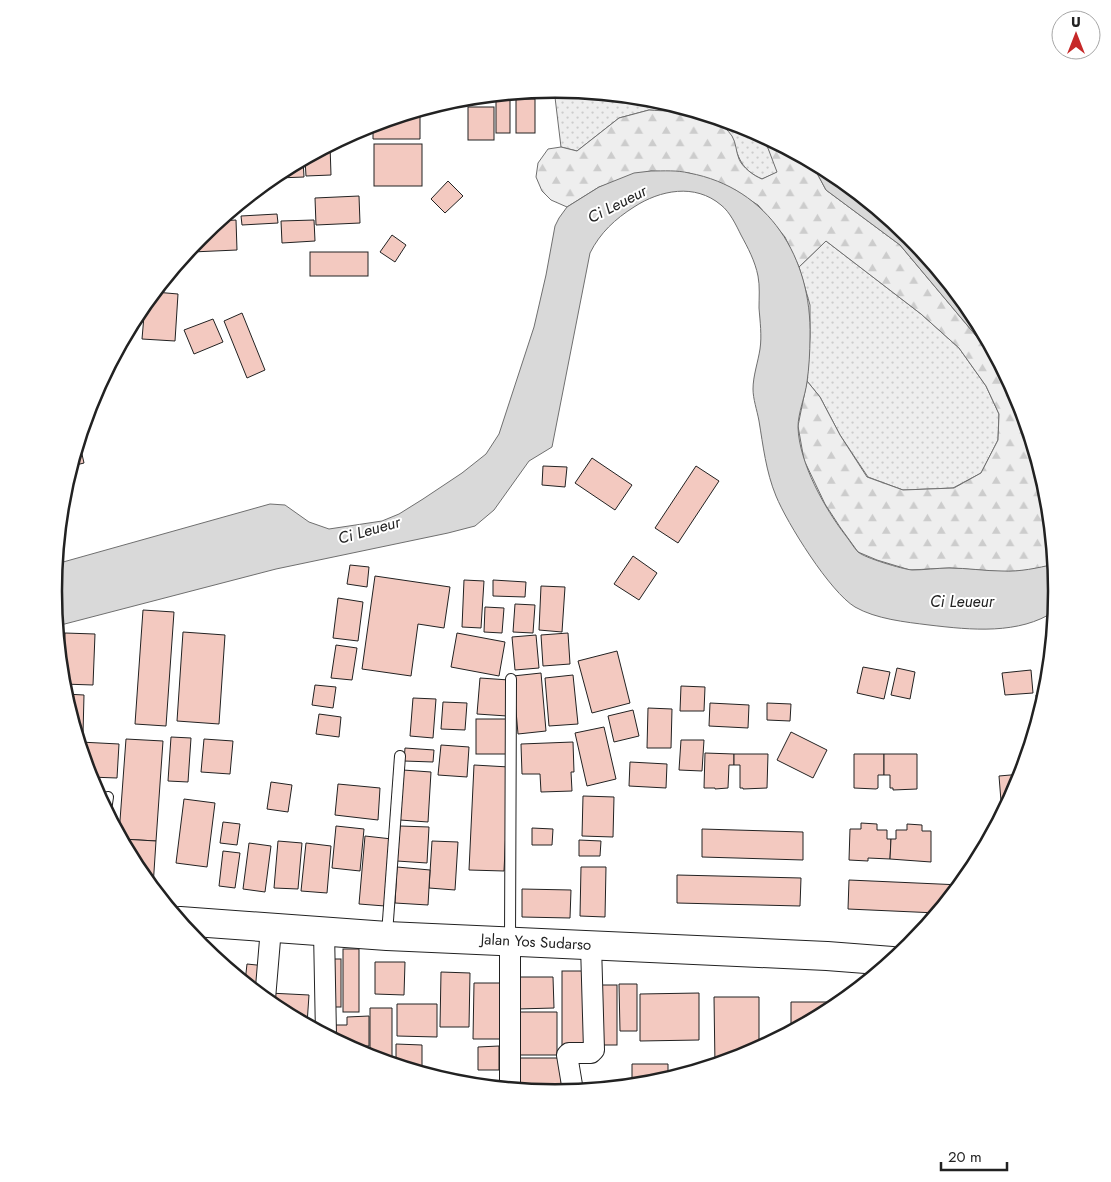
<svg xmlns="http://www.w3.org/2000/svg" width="1111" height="1182" viewBox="0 0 1111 1182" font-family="Jost,sans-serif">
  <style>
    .green { fill: url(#green-dots); stroke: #6f6f6f }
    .forest { fill: url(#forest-firs); stroke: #6f6f6f }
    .water { fill: #d9d9d9; stroke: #6f6f6f }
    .building { fill: #f3c9c0; stroke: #222 }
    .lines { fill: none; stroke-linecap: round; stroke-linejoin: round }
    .service-casing { stroke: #222; stroke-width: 12 }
    .minor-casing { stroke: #222; stroke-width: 22 }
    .secondary-casing { stroke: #222; stroke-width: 30 }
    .service { stroke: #fff; stroke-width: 10 }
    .minor { stroke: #fff; stroke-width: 20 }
    .secondary { stroke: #fff; stroke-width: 28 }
    .labels { text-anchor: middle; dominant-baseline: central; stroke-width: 4; stroke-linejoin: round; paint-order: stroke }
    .street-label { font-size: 15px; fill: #222; stroke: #fff }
    .water-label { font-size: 16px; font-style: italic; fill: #222; stroke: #fff }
    .rim { fill: none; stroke: #222; stroke-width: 2.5 }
  </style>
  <defs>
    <pattern id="green-dots" width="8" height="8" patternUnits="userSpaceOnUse" patternTransform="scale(1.25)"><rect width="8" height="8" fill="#eee"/><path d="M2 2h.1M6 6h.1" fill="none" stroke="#ccc" stroke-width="1.8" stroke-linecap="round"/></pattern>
    <pattern id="forest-firs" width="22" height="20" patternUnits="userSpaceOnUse" patternTransform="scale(1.25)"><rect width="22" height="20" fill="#eee"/><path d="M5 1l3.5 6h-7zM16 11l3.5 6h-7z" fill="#ccc"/></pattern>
  </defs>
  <rect width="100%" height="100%" fill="#fff"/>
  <g class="green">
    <path d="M554,89L654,99L748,128L763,135L778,172L762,179C741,170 738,157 732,137L689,113L649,110L619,118L577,151L561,147Z"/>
    <path d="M826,241L921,314L959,348L986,386L999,414L998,440L981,473L953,488L903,490L868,477L840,435L820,397L807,381L810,337V305L799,267Z"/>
  </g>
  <path class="forest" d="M649,110C677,112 714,110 732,136C736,142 736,152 739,159C742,167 754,176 762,179L777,172L763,135L811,162L826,190L900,245L1003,368L1019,399L1048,493L1055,564L1032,570L1004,572L950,568L910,570L877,560L858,552L840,527L825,504L804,460L798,426L807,381L820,397L840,435L867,477L903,490L954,488L981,473L998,440L999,414L986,386L959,348L921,314L826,241L799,267L785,237L758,205L725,185L689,173L651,171L599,187L567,207L551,200L542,191L536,177L538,163L548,149L561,147L577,151L619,118Z"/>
  <g class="water">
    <path d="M811,162L834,174L910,236L973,312L1003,368L900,245L826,190Z"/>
    <path d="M651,171C664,171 677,170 689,173C769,188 812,258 810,337C810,352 809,368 807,382C805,397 798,413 798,427C799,463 825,509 846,536C850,541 854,548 858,552C865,558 902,569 912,570C924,570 937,568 949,568C967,568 985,571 1002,571C1020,572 1037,568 1055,564L1057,591L1055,611C1019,635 971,630 929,625C905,622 876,619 855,607C830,592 787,523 776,496C766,472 763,445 759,421C757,410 753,399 753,389C753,376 758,362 760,349C762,336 760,321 759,308C759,298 760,286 758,276C755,261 748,248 741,235C736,225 730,212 721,205C695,183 660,190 634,207C615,219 600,233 590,253L552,447L529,461L494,510L475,526L448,533L276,569L57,626L54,591L56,564L270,504L285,505L309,522L329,529L382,521L399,514L423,499L462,473L486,454L499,434L534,327L546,275L555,226L559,218L567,207L599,187L634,173Z"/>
  </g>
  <g class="building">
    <rect x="496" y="99" width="14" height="34"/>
    <rect x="516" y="99" width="19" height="34"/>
    <rect x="468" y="107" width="26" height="33"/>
    <path d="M420,110V139H373V125Z"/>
    <rect x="374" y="144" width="48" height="42"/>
    <path d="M330,145L331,175L306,176L305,159Z"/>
    <path d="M303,160L304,177L278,178L277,173Z"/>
    <path d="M448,181L463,196L445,213L431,199Z"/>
    <path d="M359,196L360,223L316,225L315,198Z"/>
    <path d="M277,214L278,223L242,225L241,216Z"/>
    <path d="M236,220L237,250L192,252V247L201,236L219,221Z"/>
    <path d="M314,220L315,241L282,243L281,221Z"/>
    <path d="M392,235L406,245L395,262L380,252Z"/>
    <rect x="310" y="252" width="58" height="24"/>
    <path d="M155,292L178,294L175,341L142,339L145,304Z"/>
    <path d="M242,313L265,370L247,378L224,321Z"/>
    <path d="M213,319L223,342L194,354L184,330Z"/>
    <path d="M79,441L84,463L72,466Z"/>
    <path d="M592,458L632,485L615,510L575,483Z"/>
    <path d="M543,466L567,467L565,487L542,485Z"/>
    <path d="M696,466L719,481L678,543L655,528Z"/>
    <path d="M69,473L73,487L65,489Z"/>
    <path d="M633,556L657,573L639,600L614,584Z"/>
    <path d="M350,565L369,567L367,587L347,584Z"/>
    <path d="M375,576L450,587L444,628L418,624L411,676L362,669Z"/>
    <path d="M464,580L484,581L481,628L462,627Z"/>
    <path d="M493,580L526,582L525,597L493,596Z"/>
    <path d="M541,586L565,587L562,632L539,630Z"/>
    <path d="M338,598L363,602L358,641L333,638Z"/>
    <path d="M515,604L535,605L533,633L513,632Z"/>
    <path d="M485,607L504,608L502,633L484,632Z"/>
    <path d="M143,610L174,612L166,726L135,724Z"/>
    <path d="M183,632L225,635L219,724L177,721Z"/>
    <path d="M65,633L95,634L93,685L63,684Z"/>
    <path d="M457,633L505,642L499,676L451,667Z"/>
    <path d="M568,633L570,664L543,666L541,635Z"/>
    <path d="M536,635L539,668L515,670L512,637Z"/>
    <path d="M336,645L357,648L352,680L331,678Z"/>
    <path d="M617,651L630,703L592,713L578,661Z"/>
    <path d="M1050,665L1048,685L1043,686L1042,666Z"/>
    <path d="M863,667L890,672L884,699L857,693Z"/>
    <path d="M897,668L915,672L910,699L891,695Z"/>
    <path d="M1031,670L1033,693L1005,695L1002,673Z"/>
    <path d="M541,673L546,731L518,734L513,676Z"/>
    <path d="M573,675L578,724L549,726L545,678Z"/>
    <path d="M480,678L509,680L507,716L477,714Z"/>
    <path d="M315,685L336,687L333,708L312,705Z"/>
    <path d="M681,686L705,687L704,711H680Z"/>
    <path d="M65,694L84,695L83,734H77Z"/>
    <path d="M1046,694L1043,706H1037L1036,695Z"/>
    <path d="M413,698L436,699L433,738L410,736Z"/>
    <path d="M443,702L467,703L465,730L441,729Z"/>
    <path d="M710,703L749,705L748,728L709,726Z"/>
    <path d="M767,703L791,704L790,721L767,720Z"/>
    <path d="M648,708L672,709L671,748H647Z"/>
    <path d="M633,710L639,736L614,742L608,716Z"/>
    <path d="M319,714L341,717L339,737L316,734Z"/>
    <rect x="476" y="719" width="34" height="35"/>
    <path d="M604,727L616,779L587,786L575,733Z"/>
    <path d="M791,732L827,750L813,778L777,760Z"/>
    <path d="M171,737L191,738L188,782L168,781Z"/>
    <path d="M126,739L163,741L156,841L122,839L119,834Z"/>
    <path d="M204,739L233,741L230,774L201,772Z"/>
    <path d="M681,740H704L702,771L679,770Z"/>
    <path d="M80,742L119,744L117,778L90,777Z"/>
    <path d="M573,742L574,772H571L572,791L541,792L540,774H522L521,744Z"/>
    <path d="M441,745L469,747L467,777L438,775Z"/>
    <path d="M405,748L434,750L433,762L404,761Z"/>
    <path d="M705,753L734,754V765H729L728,788L715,789V788H704Z"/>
    <path d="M734,754H768L767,788L743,789V788H740V765H734Z"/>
    <path d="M854,754H884V775H878V788L876,789L854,788Z"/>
    <path d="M884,754H917V789L893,790V788H890V775H884Z"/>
    <path d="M630,762L667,764L666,788L629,786Z"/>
    <path d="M474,765L509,767L504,871L469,870Z"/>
    <path d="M403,770L431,772L428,822L400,820Z"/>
    <path d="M1022,774L1019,783L1010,800L1001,801L999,776Z"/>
    <path d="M271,782L292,785L288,812L267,809Z"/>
    <path d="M338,784L380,788L378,820L335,815Z"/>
    <path d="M583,796L614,797L613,837L582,836Z"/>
    <path d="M184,799L215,803L207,867L176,863Z"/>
    <path d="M223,822L240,824L237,845L220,843Z"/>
    <path d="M861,823L877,824V830H887V839H891L890,859L868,858V861L849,860L850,829H861Z"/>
    <path d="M907,824L922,825V831H931V862L890,859L891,839H896V830H907Z"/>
    <path d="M336,826L364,829L360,871L332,868Z"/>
    <path d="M400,826L429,827L427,863L397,861Z"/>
    <path d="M532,828L553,829L552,845H532Z"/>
    <path d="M702,829L803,832V860L702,857Z"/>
    <path d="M365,836L392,839L385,906L359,904Z"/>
    <path d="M122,839L156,841L153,887L138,870Z"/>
    <path d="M579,840L601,841L600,856H579Z"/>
    <path d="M278,841L302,843L298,889L274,888Z"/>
    <path d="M432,841L458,842L455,890L429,888Z"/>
    <path d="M249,843L271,846L265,892L243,889Z"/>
    <path d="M306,843L331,846L327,893L301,891Z"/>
    <path d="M223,851L240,853L235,888L219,886Z"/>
    <path d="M397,867L430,870L428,905L395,903Z"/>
    <path d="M581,867H606L605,917L580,916Z"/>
    <path d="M677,875L801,878L800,906L677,903Z"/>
    <path d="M849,880L961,885L937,913L848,909Z"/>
    <path d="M522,889L571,890L570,918L522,917Z"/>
    <rect x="343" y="949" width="16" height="63"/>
    <path d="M214,956H222V963L214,957Z"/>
    <rect x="326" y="959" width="15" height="48"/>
    <path d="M375,962H405L404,995L375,994Z"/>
    <path d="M247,964L266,966L264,987L249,985L245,982Z"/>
    <rect x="562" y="971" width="26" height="75"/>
    <path d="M441,972L470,973L469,1027H440Z"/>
    <path d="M516,977H553L554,1008L517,1009Z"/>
    <path d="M474,983H503L502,1039H473Z"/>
    <path d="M619,984H637V1031H620Z"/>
    <rect x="596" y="985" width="21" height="60"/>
    <path d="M269,993L309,995L307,1024L277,1008L268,1001Z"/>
    <path d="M699,993V1040L640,1041V994Z"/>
    <path d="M714,997H759V1048L747,1055L715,1065Z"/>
    <path d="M791,1002H828V1011L791,1031Z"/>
    <path d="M397,1004H437V1037L397,1036Z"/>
    <path d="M370,1008H392V1060H382L370,1057Z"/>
    <path d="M513,1012H557V1055H514Z"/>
    <path d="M369,1016V1046L349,1047L330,1036V1025H347V1017Z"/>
    <path d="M396,1044L422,1045V1072L396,1064Z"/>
    <path d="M499,1046V1070H478V1047Z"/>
    <path d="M515,1058H562L561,1089H514Z"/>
    <path d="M632,1064H668V1079L653,1083L632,1085Z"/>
    <path d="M676,1072H692L676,1076Z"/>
    <path d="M456,1083L495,1084V1087L457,1083Z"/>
    <path d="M623,1085V1086L583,1090V1088Z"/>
  </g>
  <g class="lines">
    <defs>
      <g id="service">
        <path d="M106,810L108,797"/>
        <path d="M387,934L400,756"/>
        <path d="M510,941L511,679"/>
      </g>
      <g id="minor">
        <path d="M324,931L326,1035"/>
        <path d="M510,941V1088"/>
        <path d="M265,999L271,928"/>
        <path d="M573,1091L567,1055L569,1053H591L594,1050L591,945"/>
      </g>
      <path id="secondary" d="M180,921L387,936L827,956L892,961"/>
    </defs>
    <use href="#service" class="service-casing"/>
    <use href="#minor" class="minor-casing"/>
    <use href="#secondary" class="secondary-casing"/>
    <use href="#service" class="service"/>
    <use href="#minor" class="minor"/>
    <use href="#secondary" class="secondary"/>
  </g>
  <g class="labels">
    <g class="street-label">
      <text transform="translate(536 942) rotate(3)">Jalan Yos Sudarso</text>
    </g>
    <g class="water-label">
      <text transform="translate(617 204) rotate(-27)">Ci Leueur</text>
      <text transform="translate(369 530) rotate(-16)">Ci Leueur</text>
      <text x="962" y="601">Ci Leueur</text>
    </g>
  </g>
  <path d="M0 0H1111V1182H0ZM62 591a493 493 0 1 1 986 0a493 493 0 1 1-986 0Z" fill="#fff" fill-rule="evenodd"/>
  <path class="rim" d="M62 591a493 493 0 1 1 986 0a493 493 0 1 1-986 0Z"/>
  <g transform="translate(1076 35)"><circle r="24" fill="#ffffff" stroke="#a7a7a7"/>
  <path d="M0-4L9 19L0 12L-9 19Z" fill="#c62828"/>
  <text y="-8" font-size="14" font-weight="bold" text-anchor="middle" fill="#222222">U</text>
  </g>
  <path d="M941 1162v8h66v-8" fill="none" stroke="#222222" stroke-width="2.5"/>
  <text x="948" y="1162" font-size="15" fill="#222222" stroke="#ffffff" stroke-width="4" paint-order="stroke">20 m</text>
</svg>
